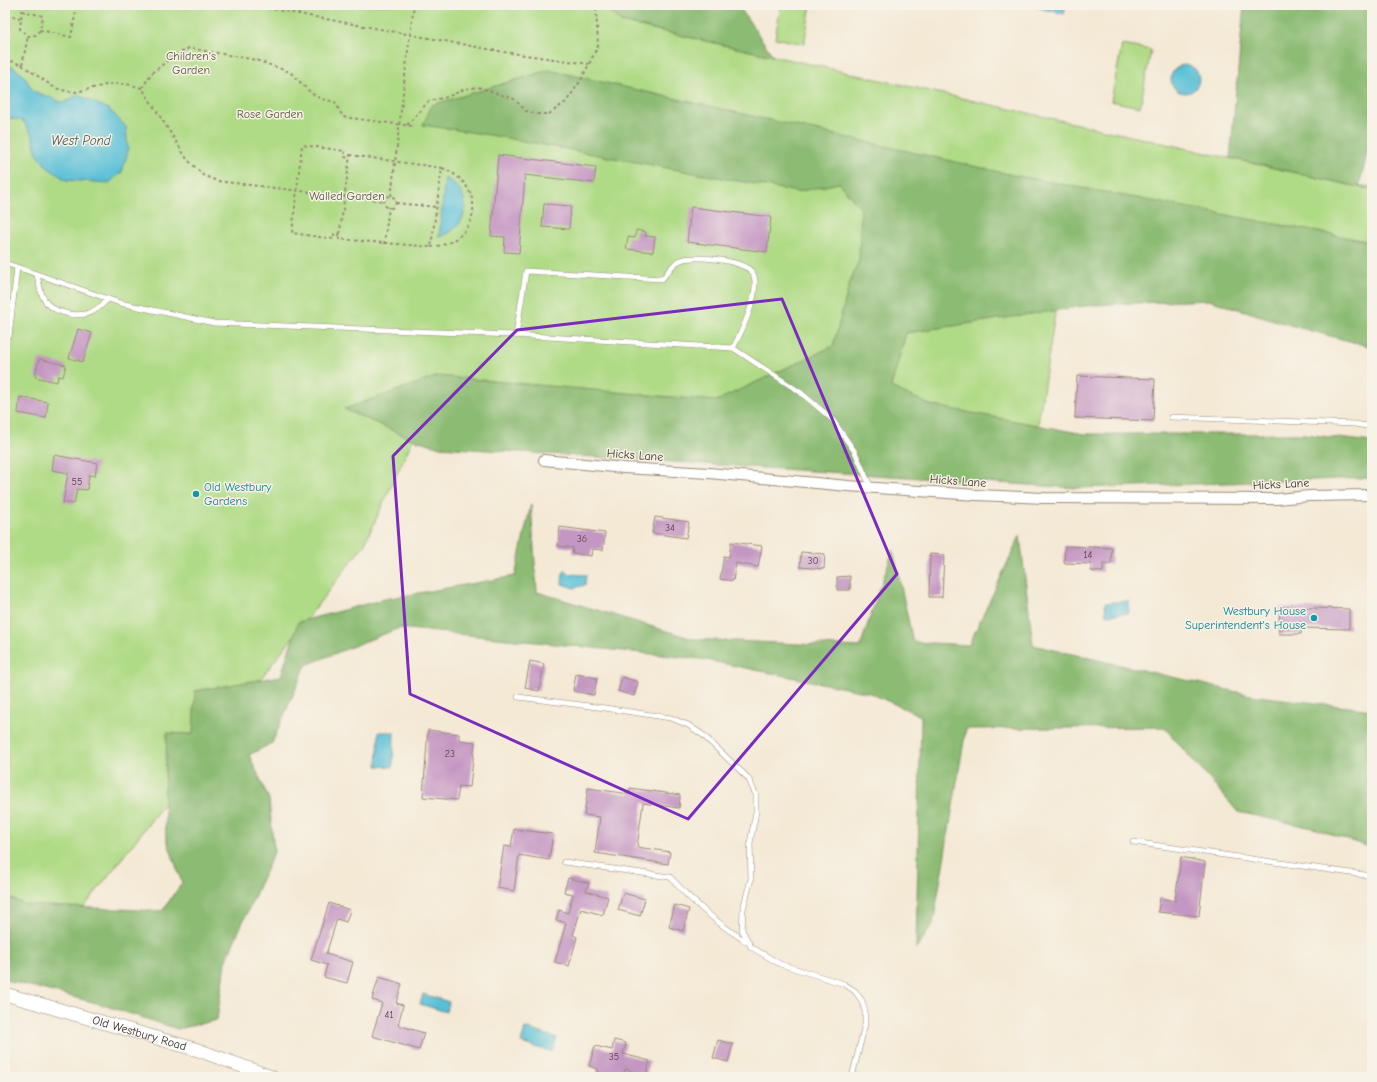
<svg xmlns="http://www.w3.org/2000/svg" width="1377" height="1082" viewBox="0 0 1377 1082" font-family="'Comic Neue',sans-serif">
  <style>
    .green { fill: #b0db86; stroke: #768252 }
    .forest { fill: #8cbb73; stroke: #647248 }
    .water { fill: #59bfd7; stroke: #4a747a }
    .building { fill: #c496c3 }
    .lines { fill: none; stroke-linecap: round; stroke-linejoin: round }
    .service-casing { stroke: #988a7a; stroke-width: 6 }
    .minor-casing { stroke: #988a7a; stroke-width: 12 }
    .tertiary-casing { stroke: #988a7a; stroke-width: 14 }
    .path { stroke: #988a7a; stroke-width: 2; stroke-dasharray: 3 3; stroke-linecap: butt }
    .service { stroke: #fff; stroke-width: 5 }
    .minor { stroke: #fff; stroke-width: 10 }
    .tertiary { stroke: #fff; stroke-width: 13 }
    .marked { fill: none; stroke: #7b2cbf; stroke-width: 3; stroke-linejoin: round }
    .culture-dot { fill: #0f9aa8; stroke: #f7f3e8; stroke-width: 1.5 }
    .labels { text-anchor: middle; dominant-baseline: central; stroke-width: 3; stroke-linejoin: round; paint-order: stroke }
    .number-label { font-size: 10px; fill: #5d4547 }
    .park-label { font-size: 12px; fill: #585638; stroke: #f7f3e8 }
    .street-label { font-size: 12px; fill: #3b2a1e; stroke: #f7f3e8 }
    .culture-label { font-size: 12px; fill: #0d838f; stroke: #f7f3e8; text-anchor: start }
    .water-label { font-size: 13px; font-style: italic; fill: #445756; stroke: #f7f3e8 }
  </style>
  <rect width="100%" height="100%" fill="#f7f3e8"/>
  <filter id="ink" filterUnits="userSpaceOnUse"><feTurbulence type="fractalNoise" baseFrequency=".025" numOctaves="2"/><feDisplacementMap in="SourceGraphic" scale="8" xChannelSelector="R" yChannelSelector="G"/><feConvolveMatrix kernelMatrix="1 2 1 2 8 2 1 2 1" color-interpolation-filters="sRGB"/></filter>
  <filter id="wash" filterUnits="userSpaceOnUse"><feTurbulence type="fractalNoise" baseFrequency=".012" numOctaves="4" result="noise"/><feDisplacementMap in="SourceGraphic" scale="16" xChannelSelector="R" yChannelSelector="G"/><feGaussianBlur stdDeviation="0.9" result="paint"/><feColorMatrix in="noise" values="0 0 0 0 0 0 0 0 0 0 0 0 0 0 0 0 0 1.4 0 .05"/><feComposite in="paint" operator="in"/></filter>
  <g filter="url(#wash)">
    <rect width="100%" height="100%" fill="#f4e9d5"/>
    <g class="green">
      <path d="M5,5H602L621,22L1372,190V297L1065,249L1035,443L413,439L364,545L47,955H5Z"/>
      <path d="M781,5H811L804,44L775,38Z"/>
      <path d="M1122,45L1151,50L1140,107L1111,101Z"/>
    </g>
    <g class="forest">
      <path d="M602,5H738L773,56L621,22Z"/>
      <path d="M1244,5H1372V134L1359,186H1372V190L1230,158Z"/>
      <path d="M549,70L1013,175L1372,242V347L1300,328L1209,300L1092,305L906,333L891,387L930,405L1084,434H1304L1372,442V478L1076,488L440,447L412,439L344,409L438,376L716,401L833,346L850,282L859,260L861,209L839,183L797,192L490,135L423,125L432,105Z"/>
      <path d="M531,504L537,592L693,639L860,647L893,550L913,642L969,645L1020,536L1033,645L1250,695L1372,710V848L1313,828L1238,812L1164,727L966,729L933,924L916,949L921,716L870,693L701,659L399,628L306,665L272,743L249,755L269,799L274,852L225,962L217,1020L178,1029L97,1003L5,980V896L26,905L162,911L182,883L166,837L164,800L167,733L193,734L195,691L281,676L298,622L385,599L515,576Z"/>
    </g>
    <g class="water">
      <path d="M1037,5H1066L1064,14L1036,7Z"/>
      <path d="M5,64L15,68L24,76L33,91L64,103L78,95L109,109L126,127L128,151L122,172L109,183L66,180L47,167L37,154L32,135L23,121L5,117Z"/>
      <circle cx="1185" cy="79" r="14"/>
      <path d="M445,178C475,193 470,228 439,237Z"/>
      <path d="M566,570L569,574L586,575L585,585L574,588L562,584L563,573Z"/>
      <path d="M1128,601L1129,613L1106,615L1105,603Z"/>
      <path d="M379,732H394L393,767L377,766Z"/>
      <path d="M423,994L449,1002L446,1012L420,1004Z"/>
      <path d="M525,1028L557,1038L552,1052L521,1043Z"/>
    </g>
    <g id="blocks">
      <g class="building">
        <path d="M498,155L596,167L594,183L525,175L519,253L504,252L505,237L491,236Z"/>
        <path d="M544,204L571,206L569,229L542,227Z"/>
        <path d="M691,207L771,217L767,252L687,242Z"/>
        <path d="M636,230L646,232L645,236L655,237L653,252L626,249L628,237L635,238Z"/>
        <path d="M78,329L92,333L83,362L69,358Z"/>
        <path d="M39,359L66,365L63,377L58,376L57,382L35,377Z"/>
        <path d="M1077,376L1155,379L1153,421L1075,418Z"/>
        <path d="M20,397L48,402L46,418L18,413Z"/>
        <path d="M54,455L97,463L95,476L89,475L87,490L77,489L74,504L63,502L68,473L52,470Z"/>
        <path d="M655,517L689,522L686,538L652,533Z"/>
        <path d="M560,527L605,533L603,550L592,549L591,556L572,553L573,548L558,546Z"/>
        <path d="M731,542L762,546L758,567L736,563L733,581L720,579L724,556L729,557Z"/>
        <path d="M1065,546L1112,548L1111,564H1103V572L1091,571V564L1064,563Z"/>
        <path d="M801,552L825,554L824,569L800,567Z"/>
        <path d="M930,554L944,555L942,597H929Z"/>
        <path d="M850,576V590H837V577Z"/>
        <path d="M1280,607L1349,609V629L1301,628V634H1279Z"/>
        <path d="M530,661L544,664L539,691L525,688Z"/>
        <path d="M576,674L597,678L594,695L573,691Z"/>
        <path d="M622,677L638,682L634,696L618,691Z"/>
        <path d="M428,730L459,734V740L475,742L470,787L459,786L457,800L423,797Z"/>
        <path d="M588,788L629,794L630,788L680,795L679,808L643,803L637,847L670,852L668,864L595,853L600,817L584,815Z"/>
        <path d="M514,829L553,834L549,860L519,855L514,891L497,888L504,846L511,847Z"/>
        <path d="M1181,857L1205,862L1199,916L1158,912L1160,898L1175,901Z"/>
        <path d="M568,878L589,883L586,891L608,897L603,915L581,909L573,935L577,937L569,966L555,962L566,923L556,920L559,910L568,913L573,894L564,892Z"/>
        <path d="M623,893L645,899L640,916L618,910Z"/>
        <path d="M329,903L350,910L346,922L337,919L326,954L353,962L347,983L324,977L327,965L311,960Z"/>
        <path d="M675,905L689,909L683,931L669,927Z"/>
        <path d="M379,977L402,984L396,1003L403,1005L398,1025L424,1033L419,1050L372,1036L382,1003L372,1000Z"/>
        <path d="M614,1040L626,1043L623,1054L650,1061L646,1075L625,1069L623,1077H596L598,1069L589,1066L595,1046L612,1050Z"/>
        <path d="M718,1040L733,1044L728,1062L713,1058Z"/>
      </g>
    </g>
  </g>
  <g filter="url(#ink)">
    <use href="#blocks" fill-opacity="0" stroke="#988a7a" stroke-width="1"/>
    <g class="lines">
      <defs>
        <g id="service">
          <path d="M5,263L120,303L214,323L513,335L733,348L800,392L832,419L855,452L871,488"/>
          <path d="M37,275C39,282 40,292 44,299C50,311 72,317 85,314C95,312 101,306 108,299"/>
          <path d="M516,335L526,271L662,279C667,274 672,264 679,261C691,254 743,260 752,272C763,288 741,333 733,348"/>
          <path d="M9,336L17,268"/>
          <path d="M1171,417L1355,424L1372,427"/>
          <path d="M518,697L605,708L671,718L688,725L703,735L748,778L756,795V812L750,843L751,879L743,909L742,930L751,947L780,964L844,984L855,991L862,1001L865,1012V1024L852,1077"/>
          <path d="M1133,842L1372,876"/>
          <path d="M564,862L670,877C692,902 717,923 745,941"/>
        </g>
        <path id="minor" d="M544,460L624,468L709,473L848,486L976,495L1043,498L1277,499L1309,496L1372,495"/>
        <g id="tertiary">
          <path id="s1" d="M5,994L198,1050L272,1077"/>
        </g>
      </defs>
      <use href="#service" class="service-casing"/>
      <use href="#minor" class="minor-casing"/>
      <use href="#tertiary" class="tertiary-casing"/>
      <g class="path">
        <path d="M250,5L504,52L589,64"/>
        <path d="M83,7V5"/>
        <path d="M22,11L43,16L40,30L36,35L28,36L20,29Z"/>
        <path d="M12,16L20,18"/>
        <path d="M40,30L71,37L77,5"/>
        <path d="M5,59L22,65L55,88L66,91L76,92L110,84H126L142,88L187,159L203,175L217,181L384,201"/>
        <path d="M22,65L28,36"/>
        <path d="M142,88L151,74L172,57L189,48L256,60L290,72L311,93L321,99L335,102L343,117L412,126"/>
        <path d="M407,125L429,101L447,97L465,89L478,87L514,99L526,111L538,114H549L566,102L581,80L598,46L596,5"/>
        <path d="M350,155L442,168L431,247L339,239Z"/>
        <path d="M391,196C399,132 405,69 414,5"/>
        <circle cx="390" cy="202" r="6"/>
        <path d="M396,203L436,207"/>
        <path d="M340,235L334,234V239L292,233L302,145L345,151L344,157L350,158"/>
        <path d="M384,244L389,207"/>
        <path d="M431,247C481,242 489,186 442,168"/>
        <path d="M5,464H10"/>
      </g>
      <use href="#service" class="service"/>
      <use href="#minor" class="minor"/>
      <use href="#tertiary" class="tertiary"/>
    </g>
  </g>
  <path class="marked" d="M782,299L897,574L688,819L410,694L393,456L517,330Z"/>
  <g class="culture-dot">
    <circle cx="196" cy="494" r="4"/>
    <circle cx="1314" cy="618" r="4"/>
  </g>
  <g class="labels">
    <g class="number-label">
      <text x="77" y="482">55</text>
      <text x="670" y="528">34</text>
      <text x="582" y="539">36</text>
      <text x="1088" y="555">14</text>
      <text x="813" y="561">30</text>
      <text x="450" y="754">23</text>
      <text x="389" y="1015">41</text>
      <text x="614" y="1057">35</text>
    </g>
    <g class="park-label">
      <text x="191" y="56">Children's<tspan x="191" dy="14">Garden</tspan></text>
      <text x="270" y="114">Rose Garden</text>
      <text x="347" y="196">Walled Garden</text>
    </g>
    <g class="street-label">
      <text transform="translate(635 455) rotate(4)">Hicks Lane</text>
      <text transform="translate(958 481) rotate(4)">Hicks Lane</text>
      <text transform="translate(1281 484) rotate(-3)">Hicks Lane</text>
      <text stroke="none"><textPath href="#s1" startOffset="140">Old Westbury Road</textPath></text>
    </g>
    <g class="culture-label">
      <text x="204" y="487">Old Westbury<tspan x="204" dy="14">Gardens</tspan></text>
      <text x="1306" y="611" text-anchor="end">Westbury House<tspan x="1306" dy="14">Superintendent's House</tspan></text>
    </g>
    <g class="water-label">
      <text x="81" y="140">West Pond</text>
    </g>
  </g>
  <rect width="1377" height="1082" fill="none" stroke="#f7f3e8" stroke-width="20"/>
</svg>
